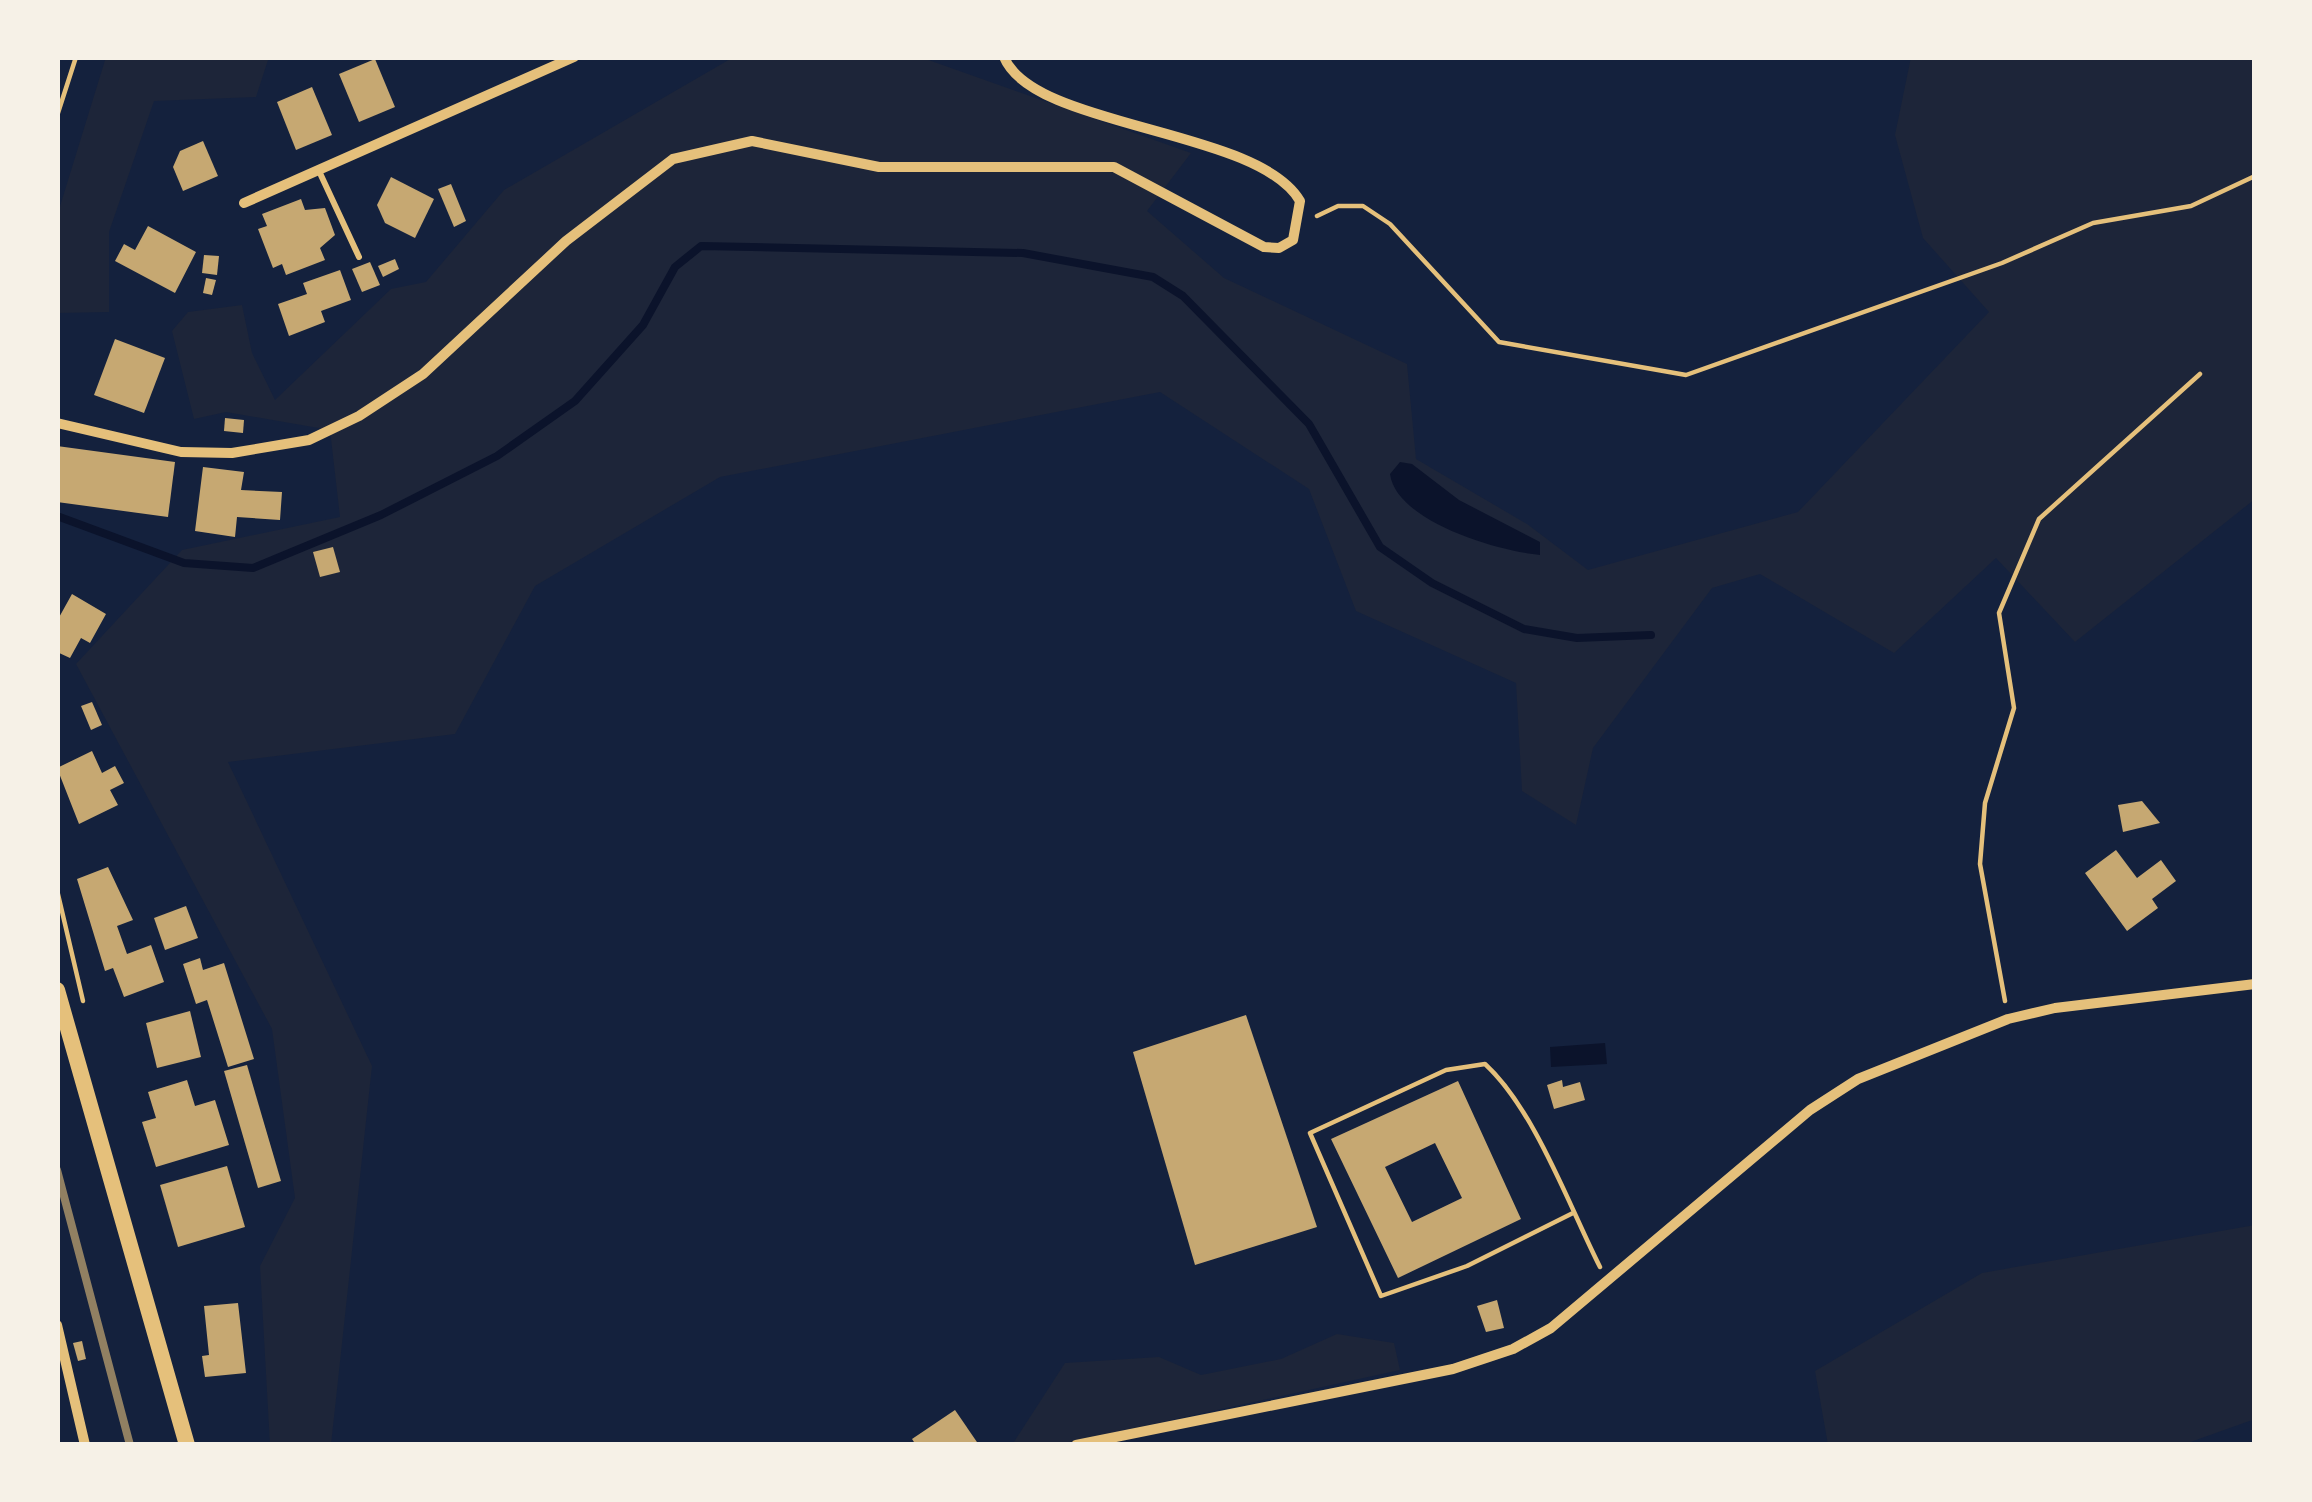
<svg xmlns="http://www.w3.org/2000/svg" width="2312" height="1502" viewBox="0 0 2312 1502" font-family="'Sofia Sans Condensed',sans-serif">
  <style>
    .green { fill: #1d2539 }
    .water { fill: #0b132b }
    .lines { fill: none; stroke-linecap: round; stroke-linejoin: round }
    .stream { stroke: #0b132b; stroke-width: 8 }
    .building { fill: #c6a872; fill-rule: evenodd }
    .path { stroke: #e5c07b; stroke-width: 4.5 }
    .service { stroke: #e5c07b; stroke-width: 6 }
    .minor { stroke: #e5c07b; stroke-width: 10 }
    .primary { stroke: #e5c07b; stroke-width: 16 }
    .rail { stroke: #918062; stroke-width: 8 }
  </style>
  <rect width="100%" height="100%" fill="#14213d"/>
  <g class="green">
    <path d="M106,57H269L256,97L154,101L109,232V312L57,313V216Z"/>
    <path d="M920,57L1191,153L1147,211L1224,278L1407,364L1416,459L1527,524L1588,570L1798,512L1989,312L1923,238L1895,135L1911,57H2255V499L2075,642L1996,558L1894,653L1760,574L1712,588L1593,748L1576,825L1522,791L1516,683L1356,611L1309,489L1160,392L720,477L535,586L455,734L228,762L372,1066L331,1445H270L260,1266L295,1198L272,1029L76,664L182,550L340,517L330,430L226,412L194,419L172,331L188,312L242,305L252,353L275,400L391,289L426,282L504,190L732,58Z"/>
    <path d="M2255,1225V1419L2182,1445H1828L1815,1371L1982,1273Z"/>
    <path d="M1337,1334L1394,1343L1400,1370L1057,1445H1012L1065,1363L1159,1357L1201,1375L1281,1359Z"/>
  </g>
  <g class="water">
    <path d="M1400,462L1412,464L1459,500L1540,542V555C1497,551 1396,521 1390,474Z"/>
    <path d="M1605,1043L1607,1064L1551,1067L1550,1047Z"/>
  </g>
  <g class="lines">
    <path class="stream" d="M57,516L184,563L253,568L381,515L497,456L575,401L643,325L675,267L701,246L1023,253L1153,277L1183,296L1309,424L1380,547L1432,583L1524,629L1577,638L1651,635"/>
  </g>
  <g class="building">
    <path d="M375,59L395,107L359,122L339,74Z"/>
    <path d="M312,87L332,135L296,150L277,102Z"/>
    <path d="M203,141L218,176L183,191L173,167L180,151Z"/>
    <path d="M391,177L434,199L415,238L385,223L377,205Z"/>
    <path d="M451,184L466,221L454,227L438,189Z"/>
    <path d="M301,199L305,210L325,208L335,235L320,248L325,260L286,275L282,264L273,268L258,229L267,226L262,214Z"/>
    <path d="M148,226L196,252L175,293L115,261L124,244L135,250Z"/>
    <path d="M204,255L219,256L217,275L202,273Z"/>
    <path d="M395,259L399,269L383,277L378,266Z"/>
    <path d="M370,262L380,285L362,292L352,269Z"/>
    <path d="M340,270L351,300L321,311L325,322L289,336L278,304L307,294L303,283Z"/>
    <path d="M206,278L216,280L212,295L203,293Z"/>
    <path d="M115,339L165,358L144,413L94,395Z"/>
    <path d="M225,418L244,420L243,433L224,431Z"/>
    <path d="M57,446L175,462L168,517L57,502Z"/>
    <path d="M203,467L244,472L241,490L282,492L280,520L237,517L235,537L195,531Z"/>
    <path d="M333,547L340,572L320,577L313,552Z"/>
    <path d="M72,594L106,614L90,643L81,638L70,658L57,652V621Z"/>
    <path d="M92,702L102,725L91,730L81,706Z"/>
    <path d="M92,751L102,773L115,766L124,783L110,790L118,805L79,824L57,768Z"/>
    <path d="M2142,801L2160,823L2123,832L2118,805Z"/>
    <path d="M2116,850L2137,878L2161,860L2176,881L2152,899L2158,908L2127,931L2085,873Z"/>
    <path d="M108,867L133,920L117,926L127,954L151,945L164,982L124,997L113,968L105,971L77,879Z"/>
    <path d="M186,906L198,938L165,950L154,918Z"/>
    <path d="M200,958L203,970L224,963L254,1059L228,1067L207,1000L196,1004L183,964Z"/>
    <path d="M190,1011L201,1057L157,1068L146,1023Z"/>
    <path d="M1246,1015L1317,1227L1195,1265L1133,1052Z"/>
    <path d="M247,1065L281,1181L258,1188L224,1071Z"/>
    <path d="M187,1080L195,1106L215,1100L229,1145L156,1167L142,1122L156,1118L148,1092Z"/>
    <path d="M1562,1080L1563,1087L1580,1082L1585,1100L1554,1109L1547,1085Z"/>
    <path d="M1458,1081L1521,1219L1398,1278L1331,1139ZM1435,1143L1462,1198L1412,1222L1385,1167Z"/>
    <path d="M227,1166L245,1227L178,1247L160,1185Z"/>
    <path d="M1497,1300L1504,1328L1486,1332L1477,1306Z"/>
    <path d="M238,1303L246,1373L205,1377L202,1356L209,1355L204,1306Z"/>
    <path d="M82,1341L86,1359L78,1361L73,1343Z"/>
    <path d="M955,1410L979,1445H916L912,1439Z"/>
  </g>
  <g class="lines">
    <g class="path">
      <path d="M57,116L76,57"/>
      <path d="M1317,216L1338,206H1363L1390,224L1499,342L1686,375L2002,263L2093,223L2191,206L2255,176"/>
      <path d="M57,890L83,1001"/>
      <path d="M2005,1001L1980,864L1985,803L2014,708L1999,613L2039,519L2200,374"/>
      <path d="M1573,1213L1467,1266L1381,1296L1310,1133L1446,1070L1485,1064C1535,1110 1569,1206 1600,1267"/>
    </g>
    <path class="service" d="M319,171L359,257"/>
    <g class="minor">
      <path d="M244,203L574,57"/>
      <path d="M57,423L181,452L232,453L309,440L359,416L423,374L566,241L673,159L752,141L879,167H1114L1264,247L1279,248L1293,240L1300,201C1258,128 1033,129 1004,57"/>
      <path d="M57,1325L85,1445"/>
      <path d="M1076,1445L1453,1369L1513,1349L1551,1328L1810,1110L1858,1079L2008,1019L2055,1008L2255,984"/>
    </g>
    <path class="primary" d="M57,990L187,1445"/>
    <path class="rail" d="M57,1170L130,1445"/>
  </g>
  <rect width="2312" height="1502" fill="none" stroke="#f6f1e7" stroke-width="120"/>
</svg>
